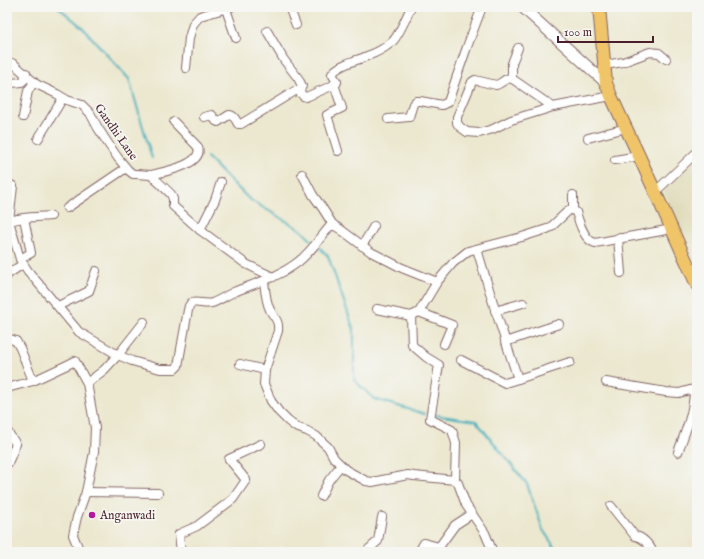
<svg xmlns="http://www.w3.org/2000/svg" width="704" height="559" viewBox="0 0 704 559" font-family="'IM FELL English',serif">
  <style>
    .built { fill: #e0dcbb }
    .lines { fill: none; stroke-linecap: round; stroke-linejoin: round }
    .stream { stroke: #40aebc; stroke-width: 2 }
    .minor-casing { stroke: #836565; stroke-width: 10 }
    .tertiary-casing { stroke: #836565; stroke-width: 12 }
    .primary-casing { stroke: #836565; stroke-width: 14 }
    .minor { stroke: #fff; stroke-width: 8 }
    .tertiary { stroke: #fff; stroke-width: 10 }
    .primary { stroke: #f0c469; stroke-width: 12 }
    .poi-dot { fill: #b5179e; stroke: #f6f6f2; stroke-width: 1.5 }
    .labels { text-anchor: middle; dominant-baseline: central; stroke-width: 3.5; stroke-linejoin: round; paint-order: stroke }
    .street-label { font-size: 12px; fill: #4a1f2b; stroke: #f6f6f2 }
    .poi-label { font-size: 12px; fill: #4a1f2b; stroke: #f6f6f2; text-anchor: start }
  </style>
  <rect width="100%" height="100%" fill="#f6f6f2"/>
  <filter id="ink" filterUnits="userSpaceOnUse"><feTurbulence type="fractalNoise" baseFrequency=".025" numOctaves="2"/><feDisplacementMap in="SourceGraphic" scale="8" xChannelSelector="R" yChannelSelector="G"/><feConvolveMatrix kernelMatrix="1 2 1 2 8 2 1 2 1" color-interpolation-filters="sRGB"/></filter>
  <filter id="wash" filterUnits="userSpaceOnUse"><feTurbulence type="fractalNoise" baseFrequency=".012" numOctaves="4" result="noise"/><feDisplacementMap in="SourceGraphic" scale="16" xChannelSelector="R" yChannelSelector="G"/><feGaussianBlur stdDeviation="0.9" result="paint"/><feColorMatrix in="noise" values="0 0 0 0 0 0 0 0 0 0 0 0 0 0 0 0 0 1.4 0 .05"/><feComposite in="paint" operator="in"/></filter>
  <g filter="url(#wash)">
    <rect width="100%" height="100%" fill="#ece8d0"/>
    <path class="built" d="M697,154V264L695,266L662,187Z"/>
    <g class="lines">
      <g class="stream">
        <path d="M58,7L83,28L129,79L152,158"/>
        <path d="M207,157L249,199L301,230L311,240"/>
        <path d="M320,248L328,256L354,330V380L374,399L425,414"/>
        <path d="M435,415L476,421L527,484L543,530L558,552"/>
      </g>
    </g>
  </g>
  <g filter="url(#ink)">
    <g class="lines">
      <defs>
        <g id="minor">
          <path d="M290,7L291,12L296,25"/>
          <path d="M226,9L236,38"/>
          <path d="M267,31L284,60L298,78L302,86L299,92"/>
          <path d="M7,61L14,64L36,84L57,94L67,100L82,105L90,113L98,128L109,145L118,158L128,170L133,174H136L151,175L171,194L173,199V206L200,230L246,264L273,277"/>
          <path d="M605,65L623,62L650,52L659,53L666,59"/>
          <path d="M186,68L189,38L193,24L200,16L231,7"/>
          <path d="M512,79V63L518,48"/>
          <path d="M334,84L342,108L327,115L338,151"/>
          <path d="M7,86L11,83L22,82L24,80L26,73"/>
          <path d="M553,107L511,78C504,78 502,84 496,85L475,80L472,82L457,117V123L460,127L467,132L479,133L493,129L511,120L553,107L611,96"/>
          <path d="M23,117L28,91L34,82"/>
          <path d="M204,117L212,115L216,121L218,122L229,115C234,115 236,120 238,124H241L295,91H299L303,96L306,97L336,84L337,82L332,74C338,64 357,61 367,56C376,53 385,48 392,42C398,37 407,16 411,7"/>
          <path d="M388,119L409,117L413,104L416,101H420L442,105L448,102L467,47L482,7"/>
          <path d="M588,138L626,128"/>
          <path d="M38,139L63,98"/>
          <path d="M615,160L639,156"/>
          <path d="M302,174L313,195L323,209L333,225"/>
          <path d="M151,175C163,172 204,165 198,147L174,122"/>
          <path d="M7,183L13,186L9,221L20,259L28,271L79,332L118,355L132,361L160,369H175L178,366L188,310L189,306L191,303C198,301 205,305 212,303C220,300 227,295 234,292C256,283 279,277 298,262C311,252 320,238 331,225L332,224L340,229L371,252L402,268L437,282L453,263L468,251L522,237L547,229L551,227L568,211C570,209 573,210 576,212C579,222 584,240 595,243L672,229"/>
          <path d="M655,192L697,152"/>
          <path d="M573,195V210"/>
          <path d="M67,208L126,168"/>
          <path d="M7,223C14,217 41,217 51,216"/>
          <path d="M200,230L215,200L221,182"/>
          <path d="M618,238L621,273"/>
          <path d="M362,246L374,226"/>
          <path d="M477,249L494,306L518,379L570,362"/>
          <path d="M20,259L31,253L24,218"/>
          <path d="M7,276L8,274L23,264"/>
          <path d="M264,281C265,290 266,302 270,310C275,319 279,320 278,331L265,370L264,384L271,401L279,412L288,421L296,427L307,431L316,436L328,447L334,458L346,470L366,481L372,482L408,475L414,476L455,480L458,483L466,505L485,533L493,552"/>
          <path d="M58,306L89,291L96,271"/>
          <path d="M377,309L411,316L419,312L452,325L444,344"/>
          <path d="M495,311L523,303"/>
          <path d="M419,312L437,282"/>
          <path d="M411,316L412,345L426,357L439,365L430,419L452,430L456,443L455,480"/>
          <path d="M7,338L16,341L20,348L33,381"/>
          <path d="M505,342L559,324"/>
          <path d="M461,360L505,383L518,379"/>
          <path d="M240,364L265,370"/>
          <path d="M606,382L666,392L679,393L697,388"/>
          <path d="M7,388L33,381L67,365L75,361L87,383"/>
          <path d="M7,431L16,444L8,463"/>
          <path d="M678,452C686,430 694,412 694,389"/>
          <path d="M86,492L158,493"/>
          <path d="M321,496L329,480L341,465"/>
          <path d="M611,506L635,536C643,537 650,546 653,552"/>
          <path d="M80,552L73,535L77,517L86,492L94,452L95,428L87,383L104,370L118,355L144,322"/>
          <path d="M181,552L179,534L197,526L233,499L246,480L229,459L261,444"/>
          <path d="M367,552L369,549L378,541L382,517"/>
          <path d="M419,552L424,543L439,547L455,525L472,514"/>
        </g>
        <path id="tertiary" d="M522,7L606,83"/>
        <path id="primary" d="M599,7L606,83L611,96L639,156L697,285"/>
      </defs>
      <use href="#minor" class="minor-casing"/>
      <use href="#tertiary" class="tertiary-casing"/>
      <use href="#primary" class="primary-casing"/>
      <use href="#minor" class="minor"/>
      <use href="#tertiary" class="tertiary"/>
      <use href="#primary" class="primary"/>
    </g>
  </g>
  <circle class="poi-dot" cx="92" cy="515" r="4"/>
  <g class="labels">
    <g class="street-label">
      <text transform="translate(116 132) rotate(55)">Gandhi Lane</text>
    </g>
    <g class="poi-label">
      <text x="100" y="515">Anganwadi</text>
    </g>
  </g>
  <rect width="704" height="559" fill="none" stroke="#f6f6f2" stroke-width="24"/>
  <path d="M558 36v6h95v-6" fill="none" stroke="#4a1f2b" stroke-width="2"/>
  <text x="564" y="36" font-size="12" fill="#4a1f2b" stroke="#f6f6f2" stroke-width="3" paint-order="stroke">100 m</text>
</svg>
